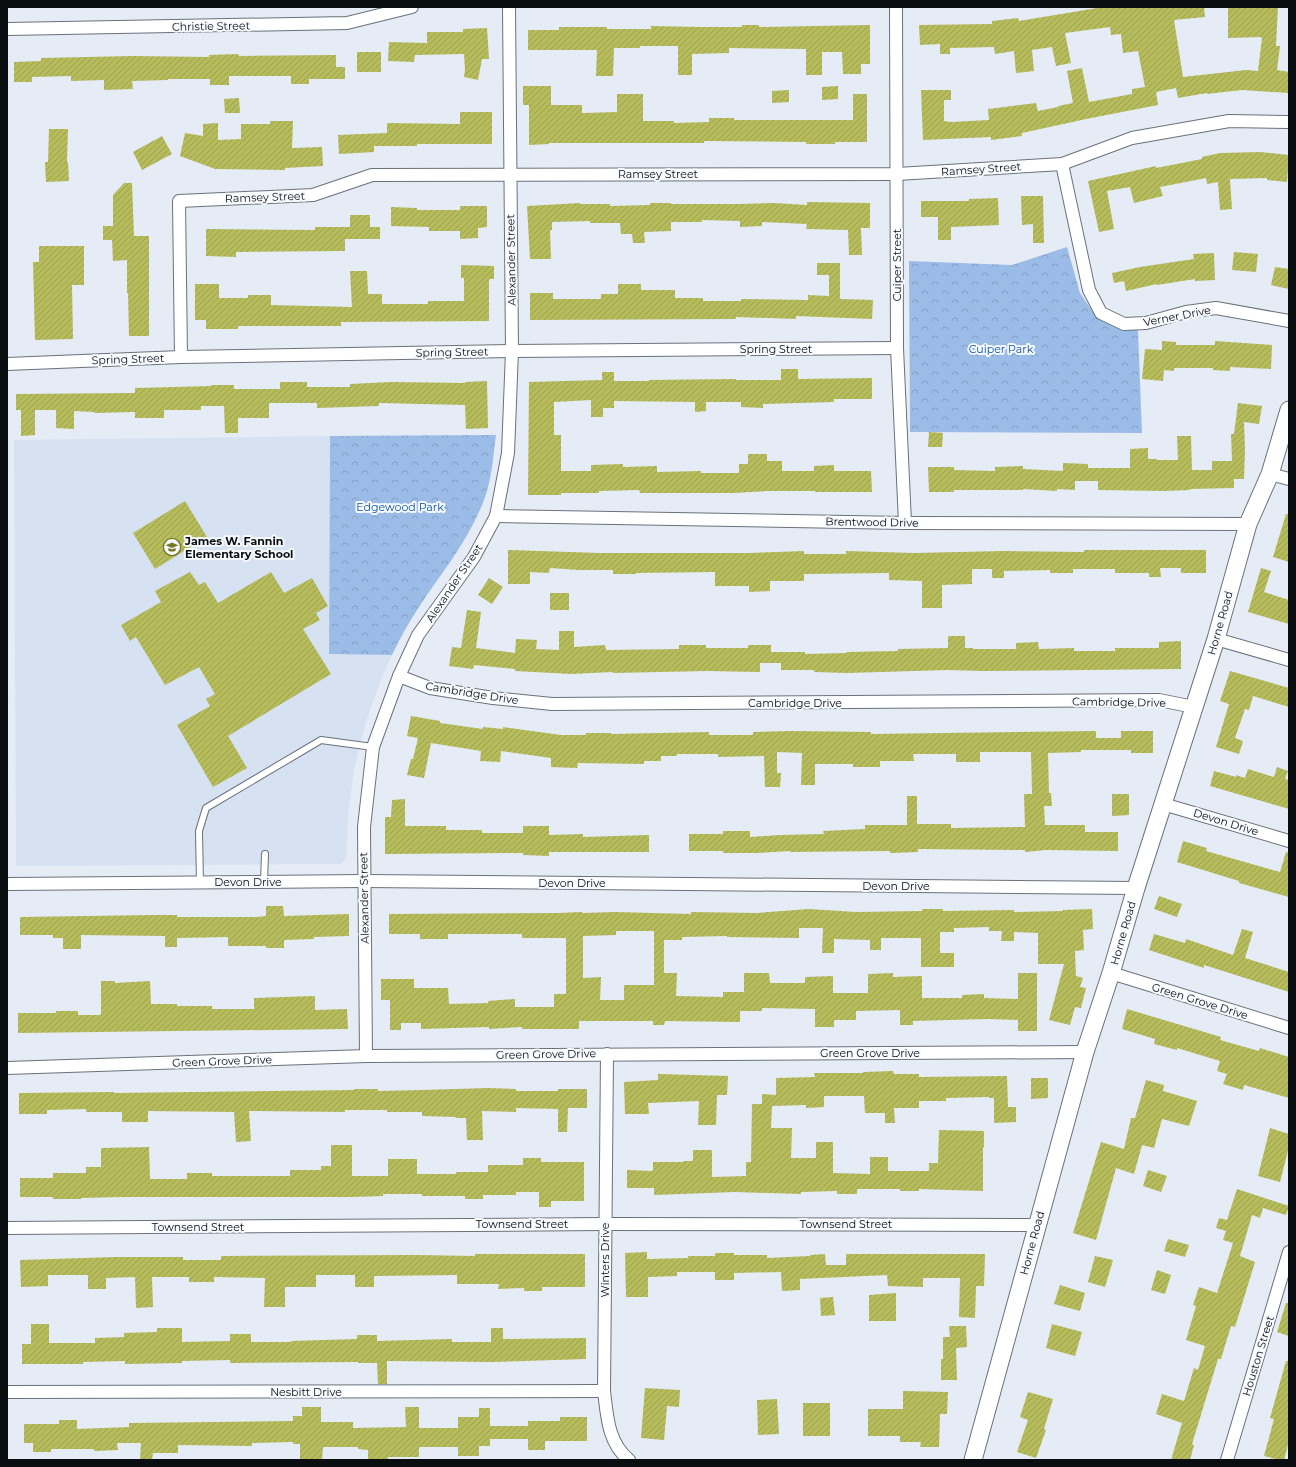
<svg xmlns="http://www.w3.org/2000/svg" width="1296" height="1467" viewBox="0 0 1296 1467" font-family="Montserrat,sans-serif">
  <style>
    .built { fill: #d6e2f2 }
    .forest { fill: url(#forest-crowns) }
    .building { fill: url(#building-hatch); fill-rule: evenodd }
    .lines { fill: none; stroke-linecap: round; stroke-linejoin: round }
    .lane-casing { stroke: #6a717a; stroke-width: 8 }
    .street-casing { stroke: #6a717a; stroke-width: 14 }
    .secondary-casing { stroke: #6a717a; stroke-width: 19 }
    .lane { stroke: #fff; stroke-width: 6 }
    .street { stroke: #fff; stroke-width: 12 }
    .secondary { stroke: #fff; stroke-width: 17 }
    .labels { text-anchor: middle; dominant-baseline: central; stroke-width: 4; stroke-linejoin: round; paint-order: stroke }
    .street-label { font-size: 11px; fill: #0b0e11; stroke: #f6f9fd }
    .park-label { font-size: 11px; fill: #0b52a5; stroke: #f6f9fd }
    .poi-label { font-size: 11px; font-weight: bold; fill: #0b0e11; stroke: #f6f9fd; text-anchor: start }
  </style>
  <defs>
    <pattern id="forest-crowns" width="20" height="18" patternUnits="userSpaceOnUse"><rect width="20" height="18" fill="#9cbce8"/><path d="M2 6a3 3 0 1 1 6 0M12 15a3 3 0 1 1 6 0" fill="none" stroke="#85a0c6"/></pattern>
    <pattern id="building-hatch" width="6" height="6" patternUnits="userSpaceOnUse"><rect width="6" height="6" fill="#b6bb5c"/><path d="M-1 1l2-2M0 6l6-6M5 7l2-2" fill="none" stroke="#9ba04f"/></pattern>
  </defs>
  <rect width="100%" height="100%" fill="#e5ecf6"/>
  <path class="built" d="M330,436L329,654L392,655L381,679L366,722L354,770L349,806L346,858L341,864L16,866L14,440Z"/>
  <g class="forest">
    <path d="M1067,247L1080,293L1091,309L1106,323L1122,328L1138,330L1142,433L910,432L909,261L1012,265Z"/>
    <path d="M496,435C493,457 492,479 484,500C469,540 442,572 419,607C409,622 400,638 392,655L329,654L330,436Z"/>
  </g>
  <g class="building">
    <path d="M1103,7H1204L1205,17L1174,20L1183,77L1246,70L1258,71L1262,38L1260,37L1228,38V7H1278L1276,46H1280L1277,70L1289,72V93L1242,90L1207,94V93L1178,98L1176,88L1156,92L1158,105L1086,119L1022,133V136L991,140V137L923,140L921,90H951V100H944V121L951,122L989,120L988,109L1036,103L1038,111L1058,107V106L1073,103L1067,71L1082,68L1089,102L1132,94V89L1145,87L1138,51L1123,53L1121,34L1111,35L1110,27L1065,33L1071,63L1056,66L1052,47L1032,50L1034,71L1016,73L1014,51L995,54L994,47L950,48V54H940V44L920,45L919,25L992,24V21L1018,18L1019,21Z"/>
    <path d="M742,25H759V27L870,25V64H861V74H843L842,52H822V75H806V49L729,48V53L692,54V75H678V46H640V48H614L613,76H596L597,50H528V30H559V27H607V29H651V26L701,27H742Z"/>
    <path d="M487,28L489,59H482L478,80L464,77L465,70L464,54L415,55L414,62L388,61L389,42L427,43V32H463V29Z"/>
    <rect x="357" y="52" width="24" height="20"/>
    <path d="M238,54L239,56L336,55V67H345V79H309V84H291V76H229V85H210V79H168V80L132,81L133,89L104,90V80L71,81V76L32,77V82H14V62L41,61V58L132,56L209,57V55Z"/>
    <path d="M523,86H551V105H582V113L617,112V94H643V121H674V123L709,122V118H734V120H853V94H867V142H835V144H806V142L704,141V143H549V144L529,145V105H523Z"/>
    <path d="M838,86V99L822,100V87Z"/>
    <path d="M789,90V102L772,103V91Z"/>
    <path d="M239,98L240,113H225L224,99Z"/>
    <path d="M460,112H492V144H417V146H374V152L339,154L338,135L387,133V123L460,124Z"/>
    <path d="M270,121H293L292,148L322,147L323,166L285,168V170L215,169L180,156L185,133L203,136V124L218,123V140L241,139V124H270Z"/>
    <path d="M49,129H68L67,162H68L69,181L46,182L45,162H48Z"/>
    <path d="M162,136L172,154L142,170L133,152Z"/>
    <path d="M1260,152L1289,155L1287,182L1267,180V178L1230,179L1232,209L1220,210L1218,182L1207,184L1206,178L1160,187L1163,196L1134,203L1130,187L1107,191L1114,229L1099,232L1088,181L1156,166V168L1202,159V157L1220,153Z"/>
    <path d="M124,183H132L134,236H149V336H129L128,293H127V260L113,261L112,240H103V226H113V195Z"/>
    <path d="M1021,196H1043L1044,243H1033V224L1022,225Z"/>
    <path d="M998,198L999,225L951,227V240H938V217H921V201H969V199Z"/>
    <path d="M807,202L870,203V228H861L862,255H849L848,230L806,229L807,224L762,222V226L740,227V221L702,220V222H671V231L644,232L645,243H633L632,234H621L620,223H590V221L552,222V230H550L551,259H530L527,206L580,203V204H610V206L650,205V203H671V204H740L774,203L807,205Z"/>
    <path d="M460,206H487V227L478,228V238L460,239V231H429V227L391,226V207L417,208V210H460Z"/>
    <path d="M350,215H370V227H380V239H345V251L236,252V257L206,256V229L315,230V227H350Z"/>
    <path d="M39,246H84V285H72L73,339L35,340L33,262H39Z"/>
    <path d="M1234,252L1258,254L1256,272L1232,270Z"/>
    <path d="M1214,253L1215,280L1195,281V279L1157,285V284L1126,291L1124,281L1114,283L1112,273L1140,267L1194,259L1193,254Z"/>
    <path d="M817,263H840V299L873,300L872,319L796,316V319L736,317V319L530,320V293H553V299H601V294H618V284H641V290H675V298H703V301H741V299L808,300V295L829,296V275H817Z"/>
    <path d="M461,265L494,266V279H489V321L341,322V326H238V329H206V320H195V284H219V298H248V295H271V305L352,307L350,271H367L368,294H382V304H428V301H464V278H461Z"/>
    <path d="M1275,267L1289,269V289L1271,285Z"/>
    <path d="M1162,341L1176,342V345H1215V341L1272,345L1271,369L1230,367V371L1213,370V368H1174V371L1164,370L1163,381L1142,379L1145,349L1162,350Z"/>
    <path d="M781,369H798V379L872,378V399H834V402L763,404V408L741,407V402H706V411L695,412V402L614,401V408H603V417H591V400L554,402V435H561V471H591V465L623,464V467L657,466V472L701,471V473H739V464H748V454H767V461H782V471H814V466L834,465V471H871L872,492H815V491H767L733,493H640L639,490L599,491V493H561V495H528L529,382L602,380V372H614V381H649V380L736,379V380H781Z"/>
    <path d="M487,381L488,428L466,429L465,405L379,403V406L317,408V403H269V418H238V433H225L224,406H201V410H164V418H135V412L94,413V412L74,411V429L56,428V410H35V435L21,436V410H16V394L135,393V388L211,386V385H234V389H280V382H307V387H350V384L391,382L465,383V382Z"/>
    <path d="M1238,403L1262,406L1259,424L1244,422L1245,450L1244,479H1234V488L1190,489V490L1164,491L1098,490V481H1075V490L1057,489V491L1023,489V490H954V492H929L928,467H954V470L995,471V467L1023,466V469L1063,471V463L1088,464V468H1130V449L1148,448V459H1157V460H1178L1177,436H1191L1192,470H1212V461H1232L1231,434H1234Z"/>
    <path d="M929,432L943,433L942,447H928Z"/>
    <path d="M185,501L207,537L155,569L133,533Z"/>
    <path d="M1286,514H1289V562L1273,557Z"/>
    <path d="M508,550L601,553H748L804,551V554H846V551L914,553L1004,551L1084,552V550H1206V573H1181V568H1160L1161,577H1149V573H1115V569H1073V573H1050V570L1004,571V578H992V569H972V584L942,585V608H922V581L889,580V573L804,574V581H770V591L749,592V586H715V572L636,573V574H613V570H579L550,568L549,573L530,572V584H508Z"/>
    <path d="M1261,568L1271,571L1264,592L1289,600V624L1248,612Z"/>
    <path d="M190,572L199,585L205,582L218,603L271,572L284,593L312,578L328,606L316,613L320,620L303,629L331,674L228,736L247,768L213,787L177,725L210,706L206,699L215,694L199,667L165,685L136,637L130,641L121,625L161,602L155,591Z"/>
    <path d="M489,578L503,587L492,604L478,595Z"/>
    <rect x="550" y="593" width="19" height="17"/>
    <path d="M467,610L481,612L476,648L515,653L516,639L537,640L536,649L559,650V631H574V647L605,645L606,650L679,649V645H706V648H748V645H771V652H805V654L847,653V652L898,651V649L948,648V636H965V648H973V649H1016V643L1038,642L1039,649L1074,648V651H1115V648H1159V642L1181,641V669L983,671L948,670L847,673L814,672V670H781V663H760V672L707,671L613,673L612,672L571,674L515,671V669L474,665L473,669L449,666L452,647L461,648Z"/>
    <path d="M1230,671L1289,688V707L1253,696L1249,710L1245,709L1235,738L1243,741L1239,754L1216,747L1229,704L1220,701Z"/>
    <path d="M411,716L440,721V723L483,729V727L503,729V727L561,735H586V733H611V734L709,732V735H753V732L790,731L871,732V734L1096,731V738H1121V731H1153V753H1131V750H1081V752L1048,753L1049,793H1051L1052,806H1044L1045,825H1085V832H1118V851L1046,850L1025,852V850L918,849V852L890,853V851L790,852V851L757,853H723V851H689V834H723V831H750V837L780,835L824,834L823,831L865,829V825H907V796H917V824H951V828L1025,827L1024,794H1032L1031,752H980V762H956V754H913L914,761H880V767H853V764H815V785H801L802,753L777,752V773H781L780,787H765L764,756L718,757V754H677V756H661V761H644V764L578,763L577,768L551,767V758L501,751L500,762L480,761L481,751L431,743L424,778L407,775L411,759H413L418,738L407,736Z"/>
    <path d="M1277,767L1288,771L1285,779L1289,780V809L1210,786L1214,771L1236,777V775L1245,778L1248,769L1274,777Z"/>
    <path d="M1112,794H1129V815L1112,816Z"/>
    <path d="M405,799V826H446V830H482V833H523V826H549V835L583,834V837L649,835V852H549V856L523,855V853L385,854V817H391L392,800Z"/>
    <path d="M1183,841L1207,848L1206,851L1280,872L1286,852L1289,853V897L1239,883V881L1177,862Z"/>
    <path d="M1159,896L1182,904L1177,917L1154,909Z"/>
    <path d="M266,906H283L284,916L349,914V936L314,937V939L284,940V948H266V946H228V937L177,938V947H165V936L81,935V949H63V938H53V935H20V917L153,915H177V917H257L266,916Z"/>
    <path d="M809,909L856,912L922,911V909H943V911L1014,910V912L1063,911V910L1092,909L1093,929L1083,930L1084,950L1075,951L1076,976L1083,978L1080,987L1086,988L1081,1008L1075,1007L1070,1025L1049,1020L1064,964H1038V933L1014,932V941H1001L1002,931H989V927L954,928V932H940V953H954V967H921V938H881V950H870V940L834,939V953H822L823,928H799V938L727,937V936L682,937V940H664V973H677L676,996L723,997V992H744V973H769L770,983H805V977L833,976V993H868V974L893,973V977L922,976V998H962V995L984,994V998L1018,999V973H1037V1031H1018V1020L988,1019L913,1021V1025H900V1010L856,1011V1020H834V1027H815V1009L762,1008V1011H740V1022L665,1021L664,1025H653V1021H579V1029H522V1027L489,1029V1027L421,1029V1023H401V1030H390V1000H381V979H414V988H448L449,1004L488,1003V1001L515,999V1007H554V994H566V938H522V934H448V939H420V934H389V914L558,913L582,912V913L615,912L691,914V912L757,913ZM616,931H654V985H624V1000H600L601,977L583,978V936L616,935Z"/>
    <path d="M1242,929L1253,932L1245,958L1289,972V992L1204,965V968L1149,950L1154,934L1185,943L1186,939L1233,955Z"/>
    <path d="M101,981H115V983L150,981L151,1004H177V1006H212V1009H254V998L315,996V1010L347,1009L348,1029L18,1033V1013H56V1011H78V1015H101Z"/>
    <path d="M1127,1009L1221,1037L1220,1040L1259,1051L1260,1048L1289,1057V1098L1244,1085L1243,1090L1223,1084L1227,1074L1217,1071L1220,1061L1177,1048V1050L1154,1044L1155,1039L1122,1029Z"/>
    <path d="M893,1071L894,1074H919V1077L1007,1076L1008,1107H1016V1122L994,1123V1098H989V1097L946,1098V1101H919V1108H894L895,1123H885V1113H865L864,1096H824V1107L806,1108V1105L772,1106L771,1128H792L791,1158H816V1142H833V1173L870,1174V1157H888V1171H929V1163H938L939,1130L984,1131V1147H983V1191L919,1189V1191H900V1189H857V1194H837V1191L801,1192V1194L735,1192L654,1195V1188H627V1170L653,1171V1162H683V1161H693V1150H712V1177L746,1176V1162H751L752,1104H762V1094L776,1095V1078L815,1077L814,1073H863V1072Z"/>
    <path d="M658,1074L728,1076L727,1095H717L716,1125H698L699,1101L648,1103L649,1114H625L624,1082L658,1080Z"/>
    <path d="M1031,1078H1048V1098L1031,1099Z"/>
    <path d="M1146,1080L1164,1085L1163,1091L1197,1101L1189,1126L1162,1119L1154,1148L1142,1145L1134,1174L1116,1168L1096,1240L1073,1233L1101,1142L1124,1149L1131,1118H1135Z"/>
    <path d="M488,1088L516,1089V1091H558V1089H587V1108H568L567,1132H558V1109L516,1108V1112L482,1111L483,1140H467L466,1118H456V1117L422,1116V1112H387V1110H345V1112L249,1111L251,1141L236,1142L234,1112L148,1111V1122H122V1112H86V1109L47,1110V1114H19V1093L114,1092V1093L354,1090V1089H378V1091L422,1090Z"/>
    <path d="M1270,1128L1289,1134V1147L1280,1182L1258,1176Z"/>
    <path d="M331,1145H352V1176H388V1159H417V1174H456V1172H488V1165H523V1158H541V1162H584V1201H551V1207H539V1192H516V1195H483V1199H465V1196H422V1194H383V1196L352,1197H122L81,1198V1199H53V1197H20V1178H53V1173H86V1167H101V1148L149,1147L150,1179H187V1173H212V1176H290V1170H321V1166H331Z"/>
    <path d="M1148,1170L1167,1176L1161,1192L1143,1186Z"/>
    <path d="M1237,1189L1289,1206L1286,1215L1263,1208L1260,1218L1252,1215L1240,1256L1255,1262L1235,1327L1231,1326L1221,1359H1218L1192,1444L1194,1445L1190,1460H1171L1182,1423L1156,1414L1162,1394L1184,1401L1194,1368L1198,1370L1205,1346L1186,1340L1196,1306L1193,1305L1199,1287L1217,1293L1233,1243L1223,1240L1226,1231L1216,1228L1219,1218L1227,1220Z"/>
    <path d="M1168,1239L1189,1245L1185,1257L1164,1251Z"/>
    <path d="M647,1252V1259L688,1258V1256H715V1253H734V1255H767V1258L810,1256V1255L825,1254L826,1265H846V1254H985L984,1286H976L975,1318L959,1317L960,1278H923V1287L888,1286L887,1275L800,1279V1290L782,1291L781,1272L734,1273V1280H715V1272H677V1276L648,1277V1297H626L625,1253Z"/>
    <path d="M475,1254H585V1287H542V1291H524V1288L498,1289L499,1284H457V1275L374,1276V1287H355V1275H316V1287H285V1307H264L265,1278L214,1277V1282H189V1277H152L153,1307L136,1308L135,1277L106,1278V1289H88V1275H48V1286L21,1287L20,1260L115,1257H183V1260H221V1256L417,1255L475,1256Z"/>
    <path d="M1095,1256L1113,1260L1105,1287L1088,1282Z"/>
    <path d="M1157,1270L1171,1275L1165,1294L1151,1290Z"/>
    <path d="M1060,1285L1085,1293L1080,1311L1054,1304Z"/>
    <path d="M896,1293V1321H869V1295Z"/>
    <path d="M833,1297L835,1315L821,1316L820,1298Z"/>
    <path d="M1286,1303H1289V1336L1277,1332Z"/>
    <path d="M31,1324H49V1343H95V1338L124,1337V1333L157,1332V1328H182V1342L230,1341V1334H251V1342H291V1341L357,1339V1335H377V1341L452,1339V1342H491V1328H503V1339L586,1338V1359L491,1362L387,1361V1384H378L377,1363H358V1362L230,1363V1360L182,1361V1363L125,1364V1361L83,1362V1364H22V1344H31Z"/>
    <path d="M1052,1324L1082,1332L1075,1356L1046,1348Z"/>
    <path d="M949,1326H966L967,1347L956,1348L957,1380H941V1359H943V1337H950Z"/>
    <path d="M1286,1361H1289V1441L1284,1460H1280L1264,1456L1274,1419L1270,1418Z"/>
    <path d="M645,1388L680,1390L679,1407L667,1406L664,1440L641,1438Z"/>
    <path d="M903,1391L948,1392L947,1414H940L939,1447H920L921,1442H900V1436H868V1409H903Z"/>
    <path d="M1028,1392L1053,1399L1044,1429L1046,1430L1036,1458L1017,1452L1028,1420L1020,1417Z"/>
    <path d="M777,1399L779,1434L758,1435L757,1400Z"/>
    <rect x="803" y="1403" width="27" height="33"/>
    <path d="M302,1407H321V1422H353V1428L406,1427L405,1407H419V1428H458V1417H479V1408H490V1426H528V1421H560V1417H587V1441H545V1450H528V1439H490V1446H479V1456H458V1447H419V1457H388V1460H368V1450L358,1449V1447H323L322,1460H300V1444H293V1442L252,1443V1446L178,1445V1453H153L152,1460H140L141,1443H117L118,1450L94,1451V1449H51V1452H33V1443H24V1424H59V1420H77V1429L129,1427V1423L293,1421V1416H302Z"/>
  </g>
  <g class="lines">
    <defs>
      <g id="lane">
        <path d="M264,882L265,854"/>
        <path d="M200,883L199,831L206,808L321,740L373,747"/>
      </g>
      <g id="street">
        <path d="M896,7L897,348L905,523"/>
        <path d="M7,29L347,23L412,7"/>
        <path d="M1062,164L1089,290L1101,313L1124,324L1146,323L1186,312L1216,308L1289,321"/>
        <path d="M181,357L179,201L313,195L372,175L897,174L1062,164L1132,138L1229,121L1289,122"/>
        <path d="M7,364L181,357L512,351L897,348"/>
        <path d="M1270,474L1289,479"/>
        <path d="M496,516L905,523L1248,524"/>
        <path d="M1216,639L1289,660"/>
        <path d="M399,676L430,688L493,698L552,704L1159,700L1194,707"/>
        <path d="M1163,804L1289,841"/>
        <path d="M7,884L364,881L1136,888"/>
        <path d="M1111,973L1289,1028"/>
        <path d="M607,1054L604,1391C607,1416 608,1443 629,1460"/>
        <path d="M366,1056L364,827L373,747L399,676L418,635L474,557L496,516L508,453L512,351L509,7"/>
        <path d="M7,1068L366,1056L1085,1052"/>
        <path d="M7,1228L605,1224L1037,1225"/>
        <path d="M7,1392L604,1391"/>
        <path d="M1227,1460L1289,1252"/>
      </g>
      <path id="secondary" d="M973,1460L1085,1052L1111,973L1136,888L1216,639L1248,524L1270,474L1289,410"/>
    </defs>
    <use href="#lane" class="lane-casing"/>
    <use href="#street" class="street-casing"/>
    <use href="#secondary" class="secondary-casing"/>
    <use href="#lane" class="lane"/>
    <use href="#street" class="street"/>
    <use href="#secondary" class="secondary"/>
  </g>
  <defs>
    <symbol id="school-ring" viewBox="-11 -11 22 22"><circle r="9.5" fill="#f6f9fd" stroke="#777a23" stroke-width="1.5"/><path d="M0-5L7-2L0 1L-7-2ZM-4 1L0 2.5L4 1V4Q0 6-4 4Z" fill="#777a23"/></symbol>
  </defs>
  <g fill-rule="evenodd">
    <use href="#school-ring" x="162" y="537" width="20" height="20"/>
  </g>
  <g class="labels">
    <g class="street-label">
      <text transform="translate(211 26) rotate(-1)">Christie Street</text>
      <text transform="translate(981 169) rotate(-4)">Ramsey Street</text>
      <text x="658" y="174">Ramsey Street</text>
      <text transform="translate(265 197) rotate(-2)">Ramsey Street</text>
      <text transform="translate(511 260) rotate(-91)">Alexander Street</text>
      <text transform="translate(897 265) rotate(-90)">Cuiper Street</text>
      <text transform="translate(1177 316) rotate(-11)">Verner Drive</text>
      <text x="776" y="349">Spring Street</text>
      <text transform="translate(452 352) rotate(-1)">Spring Street</text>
      <text transform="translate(128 359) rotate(-2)">Spring Street</text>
      <text transform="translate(872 522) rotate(1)">Brentwood Drive</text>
      <text transform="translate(454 583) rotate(-56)">Alexander Street</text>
      <text transform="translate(1220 623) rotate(-74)">Horne Road</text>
      <text transform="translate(472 693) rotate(9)">Cambridge Drive</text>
      <text transform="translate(1119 702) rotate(1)">Cambridge Drive</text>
      <text x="795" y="703">Cambridge Drive</text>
      <text transform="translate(1226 822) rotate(17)">Devon Drive</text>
      <text x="248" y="882">Devon Drive</text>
      <text x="572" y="883">Devon Drive</text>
      <text x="896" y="886">Devon Drive</text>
      <text transform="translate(364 898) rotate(-91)">Alexander Street</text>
      <text transform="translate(1123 933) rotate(-74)">Horne Road</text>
      <text transform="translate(1200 1001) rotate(17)">Green Grove Drive</text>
      <text x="870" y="1053">Green Grove Drive</text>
      <text transform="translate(546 1054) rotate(-1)">Green Grove Drive</text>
      <text transform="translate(222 1061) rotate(-2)">Green Grove Drive</text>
      <text x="522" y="1224">Townsend Street</text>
      <text x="846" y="1224">Townsend Street</text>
      <text x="198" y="1227">Townsend Street</text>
      <text transform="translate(1032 1243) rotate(-75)">Horne Road</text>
      <text transform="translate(605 1260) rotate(-90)">Winters Drive</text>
      <text transform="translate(1258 1356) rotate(-73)">Houston Street</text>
      <text x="306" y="1392">Nesbitt Drive</text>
    </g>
    <g class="park-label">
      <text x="1001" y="349">Cuiper Park</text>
      <text x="400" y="507">Edgewood Park</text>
    </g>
    <g class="poi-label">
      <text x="185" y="541">James W. Fannin<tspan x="185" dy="13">Elementary School</tspan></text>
    </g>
  </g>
  <rect width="1296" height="1467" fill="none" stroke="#0b0e11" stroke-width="16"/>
</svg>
